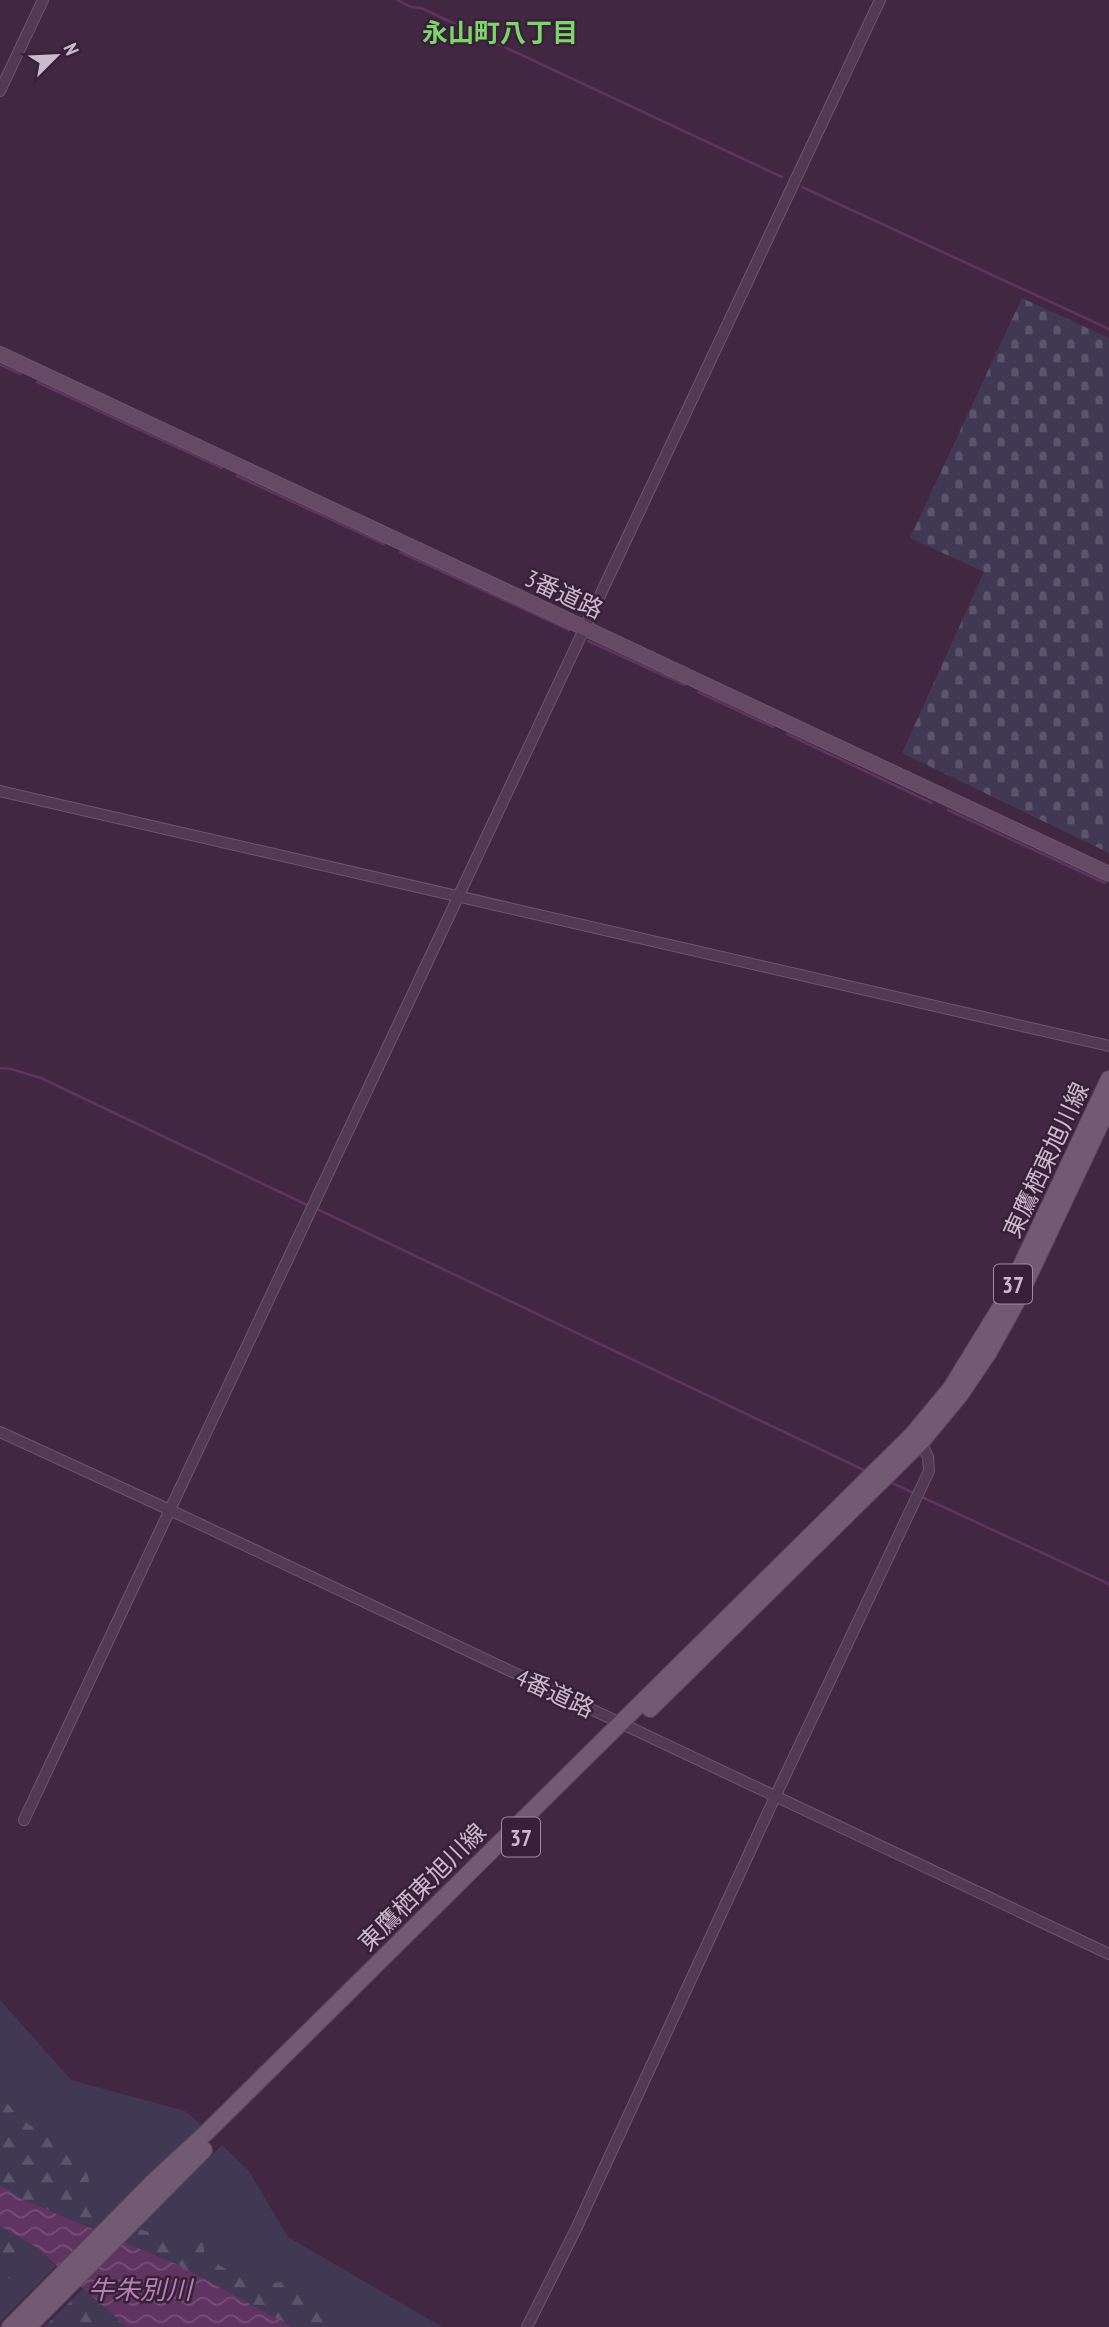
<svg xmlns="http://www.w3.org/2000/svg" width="1109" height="2327" viewBox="0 0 1109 2327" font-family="'PT Sans Narrow','Noto Sans JP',sans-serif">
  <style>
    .grass { fill: #413954 }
    .forest { fill: url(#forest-firs) }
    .cemetery { fill: url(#cemetery-stones) }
    .water { fill: url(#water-waves) }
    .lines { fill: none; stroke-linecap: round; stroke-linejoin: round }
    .stream { stroke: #603461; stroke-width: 2.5 }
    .street-casing { stroke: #6c576d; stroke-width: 12 }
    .secondary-casing { stroke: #6c576d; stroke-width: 16 }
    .primary-casing { stroke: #5b455c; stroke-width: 18 }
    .street { stroke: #523b52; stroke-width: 10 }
    .secondary { stroke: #654965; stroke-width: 14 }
    .primary { stroke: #725a72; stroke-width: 16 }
    .labels { text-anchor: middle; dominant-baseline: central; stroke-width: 5; stroke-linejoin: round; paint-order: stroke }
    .shield { fill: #372038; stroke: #9f8ba0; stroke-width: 2 }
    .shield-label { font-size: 23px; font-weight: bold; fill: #ccb9cc }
    .street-label { font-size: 24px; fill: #ccb9cc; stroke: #372038 }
    .neighbourhood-label { font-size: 26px; font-weight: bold; fill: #7cd66a; stroke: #372038 }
    .water-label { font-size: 26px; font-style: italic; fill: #b280b3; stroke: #372038 }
  </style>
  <defs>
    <pattern id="forest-firs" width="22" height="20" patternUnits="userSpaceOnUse" patternTransform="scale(1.75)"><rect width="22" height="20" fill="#413954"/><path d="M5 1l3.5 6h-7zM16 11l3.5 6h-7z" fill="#5b546b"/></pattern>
    <pattern id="cemetery-stones" width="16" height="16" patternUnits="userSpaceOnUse" patternTransform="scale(1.75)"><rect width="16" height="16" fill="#413954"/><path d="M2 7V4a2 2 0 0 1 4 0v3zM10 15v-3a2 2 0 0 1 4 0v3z" fill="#5b546b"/></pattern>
    <pattern id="water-waves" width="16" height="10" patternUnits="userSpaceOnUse" patternTransform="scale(1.75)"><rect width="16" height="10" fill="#603461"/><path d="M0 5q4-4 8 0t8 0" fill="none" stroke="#764f76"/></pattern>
  </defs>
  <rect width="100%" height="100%" fill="#422743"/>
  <g class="grass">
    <path d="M0,2000L71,2080L185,2111L208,2131L106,2230L92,2216L87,2162L19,2118L0,2094Z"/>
    <path d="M222,2145L248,2170L288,2237L442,2327H350L286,2282C251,2285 235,2274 205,2257L203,2242L185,2245L137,2228Z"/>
    <path d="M34,2246L56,2266L0,2322V2280L11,2278Z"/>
  </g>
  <g class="forest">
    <path d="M0,2094L19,2118L87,2162L92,2216L106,2230L103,2233L22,2199L0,2185Z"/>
    <path d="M0,2226L34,2246L11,2278L0,2280Z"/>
    <path d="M137,2228L185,2245L203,2242L205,2257C235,2274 251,2285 286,2282L350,2327H292L181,2266L124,2242Z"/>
    <path d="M83,2289L127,2327H44Z"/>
  </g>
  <path class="cemetery" d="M1022,298L1109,338V853L902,753L984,572L910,538Z"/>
  <path class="water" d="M0,2185L22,2199L181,2266L292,2327H127L34,2246L0,2226Z"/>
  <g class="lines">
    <g class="stream">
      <path d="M397,0L411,7L421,8L782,177"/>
      <path d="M802,187L1109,329"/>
      <path d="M0,365L21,374"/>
      <path d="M37,382L222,468"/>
      <path d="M237,476L384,544"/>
      <path d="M400,552L569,630"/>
      <path d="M588,641L685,685"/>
      <path d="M698,692L773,727"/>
      <path d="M787,734L932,803"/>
      <path d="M948,810L1105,883"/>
      <path d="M0,1068L11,1069L41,1078L309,1206"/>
      <path d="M315,1208L868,1472"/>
      <path d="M890,1482L916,1494"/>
      <path d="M922,1497L1109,1584"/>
    </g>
    <defs>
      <g id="street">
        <path d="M0,91L43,0"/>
        <path d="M0,791L1109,1046"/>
        <path d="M0,1432L170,1510L1109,1954"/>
        <path d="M24,1820L880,0"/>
        <path d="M527,2327L576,2229L775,1797L929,1471L928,1457L919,1438"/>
      </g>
      <path id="secondary" d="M0,354L1109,874"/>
      <g id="primary">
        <path d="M650,1709L922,1441L960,1395L989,1352L1016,1303L1109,1106"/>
        <path d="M10,2327L155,2180L208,2131L912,1435L951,1388L1005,1300L1109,1079"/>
        <path d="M28,2327L204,2150"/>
      </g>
    </defs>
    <use href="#street" class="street-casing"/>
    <use href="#secondary" class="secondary-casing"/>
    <use href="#primary" class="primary-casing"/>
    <use href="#street" class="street"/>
    <use href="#secondary" class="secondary"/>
    <use href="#primary" class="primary"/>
  </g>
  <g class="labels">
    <g class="shield">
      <rect x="994" y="1264.5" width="38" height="39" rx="5"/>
      <rect x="502" y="1817.5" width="38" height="39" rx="5"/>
    </g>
    <g class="shield-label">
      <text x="1013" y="1284">37</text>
      <text x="521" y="1837">37</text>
    </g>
    <g class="street-label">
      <text transform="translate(564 594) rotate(25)">3番道路</text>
      <text transform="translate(1046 1160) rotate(-65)">東鷹栖東旭川線</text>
      <text transform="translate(555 1693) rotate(25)">4番道路</text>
      <text transform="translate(422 1887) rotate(-45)">東鷹栖東旭川線</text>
    </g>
    <g class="neighbourhood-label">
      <text x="500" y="32">永山町八丁目</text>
    </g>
    <g class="water-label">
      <text x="140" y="2289">牛朱別川</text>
    </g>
  </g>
  <g transform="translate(56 56) rotate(66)" stroke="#372038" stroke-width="5" paint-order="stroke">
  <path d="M0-5L12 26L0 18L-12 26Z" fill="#ccb9cc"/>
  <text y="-10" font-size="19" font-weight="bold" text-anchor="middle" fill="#ccb9cc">N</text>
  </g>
</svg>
